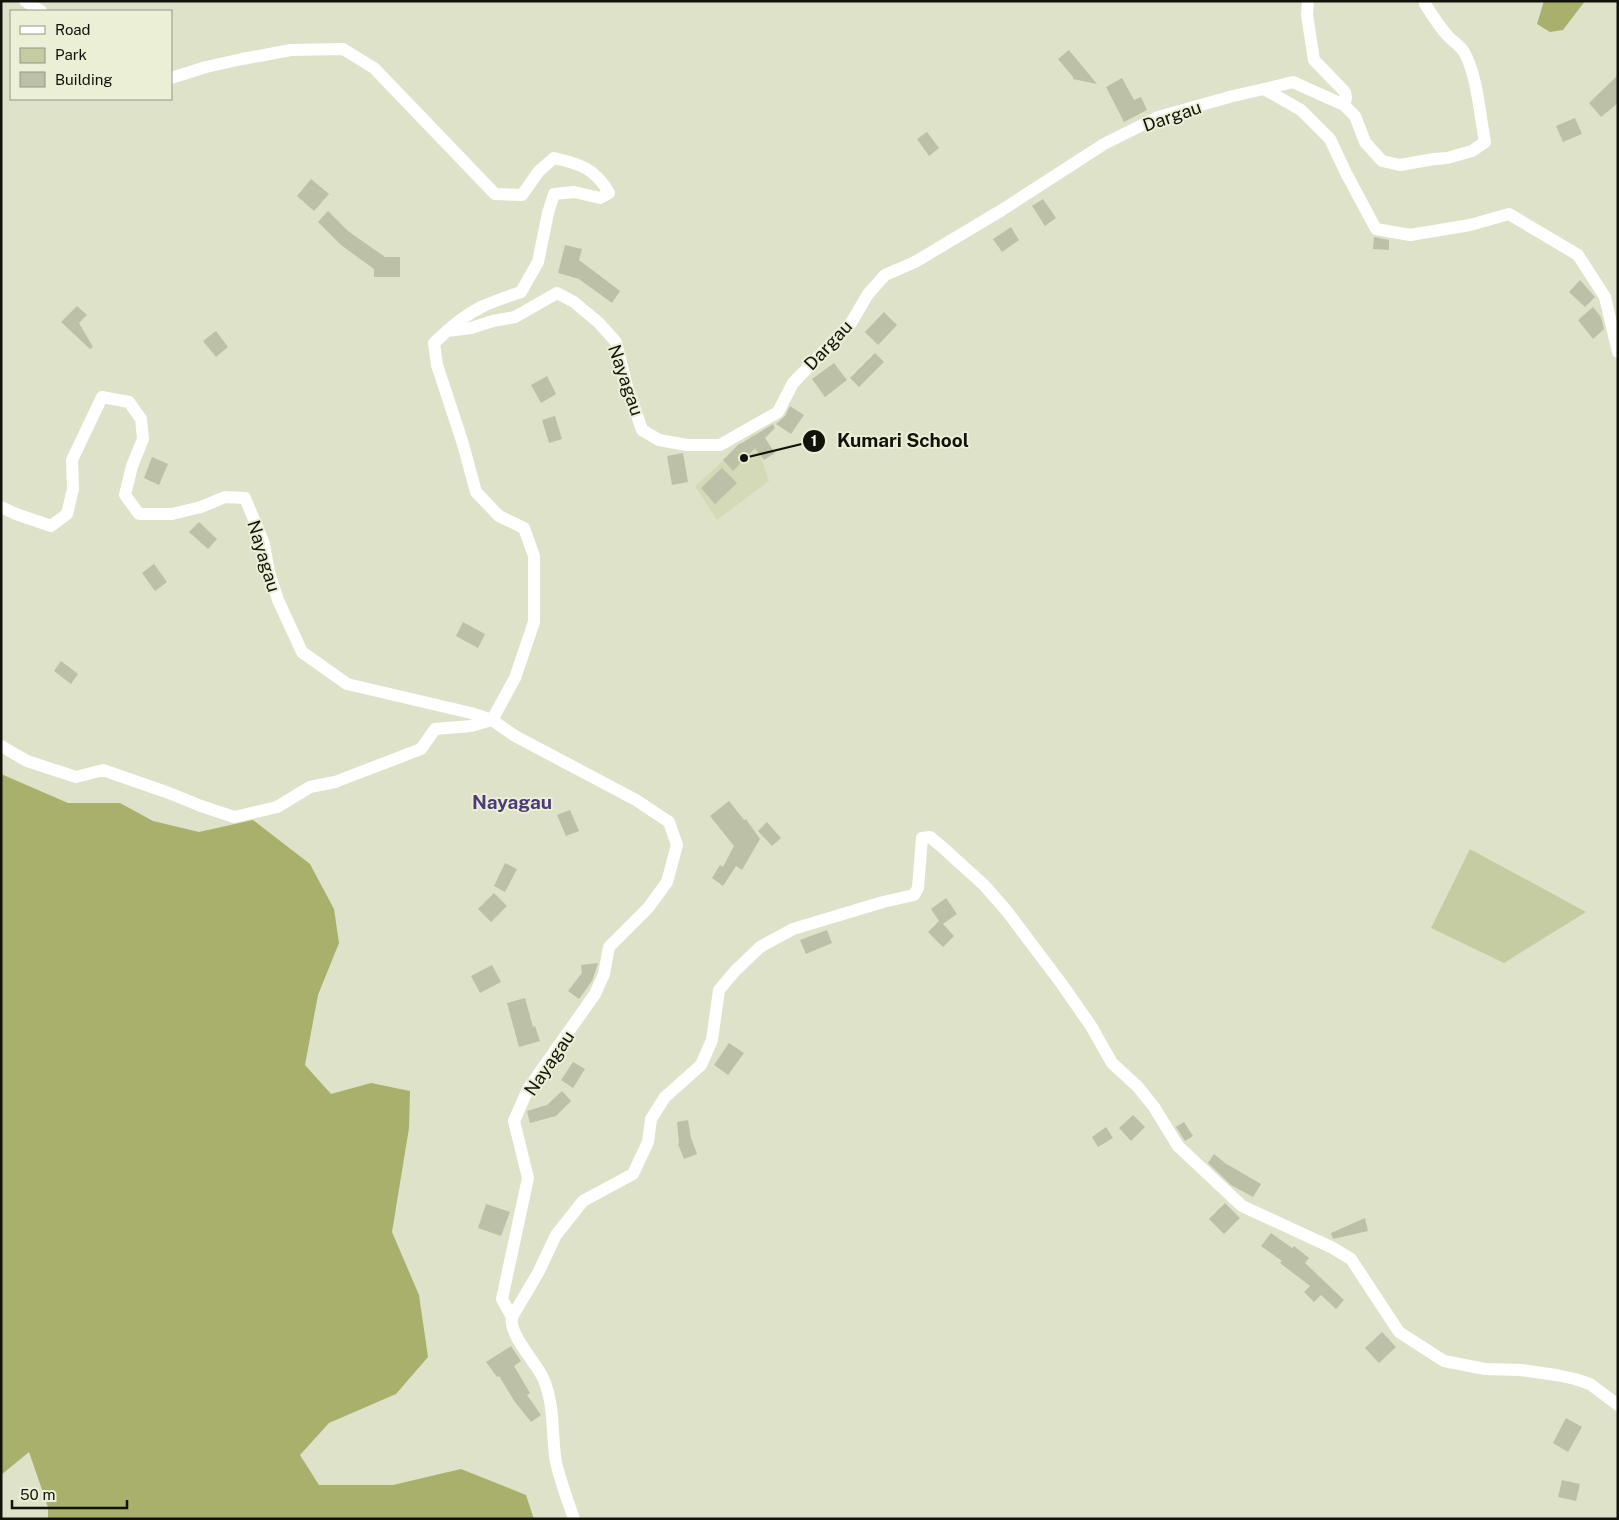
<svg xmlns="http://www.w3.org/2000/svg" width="1619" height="1520" viewBox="0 0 1619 1520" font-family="'Public Sans',sans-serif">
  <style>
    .built { fill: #d4d9b8 }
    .green { fill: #c6cca1 }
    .forest { fill: #a8b06c }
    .building { fill: #bcc0a7 }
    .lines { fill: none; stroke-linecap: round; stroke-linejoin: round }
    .minor { stroke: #fff; stroke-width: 12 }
    .labels { text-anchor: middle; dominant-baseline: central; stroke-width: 4; stroke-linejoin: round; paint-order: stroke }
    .street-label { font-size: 18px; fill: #111209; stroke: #ebefd6 }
    .neighbourhood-label { font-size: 19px; font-weight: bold; fill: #4c3b78; stroke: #ebefd6 }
    .leader { fill: none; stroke: #111209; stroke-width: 2 }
    .callout-dot { fill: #111209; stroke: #ebefd6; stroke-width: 2 }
    .mark-label { font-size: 15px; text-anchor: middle; font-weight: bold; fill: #fff }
    .callout-label { font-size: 19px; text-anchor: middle; font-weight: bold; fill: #111209; stroke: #ebefd6; stroke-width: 4; stroke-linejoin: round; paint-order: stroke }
  </style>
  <rect width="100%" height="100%" fill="#dee2c9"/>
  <path class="built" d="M753,434L769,481L717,520L695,486Z"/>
  <path class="green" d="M1470,849L1586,912L1504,963L1431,928Z"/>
  <g class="forest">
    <path d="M1544,1H1585L1563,30L1550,32L1537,24Z"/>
    <path d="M1,774L68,803H120L153,821L199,832L253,820L310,864L334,909L339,943L318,995L305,1065L331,1094L371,1083L410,1091L409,1128L392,1232L419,1295L428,1357L396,1394L329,1423L300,1455L319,1485H393L461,1469L526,1495L534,1519H48V1507L29,1452L1,1475Z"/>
  </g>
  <g class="building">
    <path d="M1069,50L1097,84L1073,79V77L1058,59Z"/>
    <path d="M1618,75V103L1601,117L1589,103Z"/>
    <path d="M1122,78L1134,100L1141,97L1147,110L1124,122L1106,87Z"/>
    <path d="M1575,118L1582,134L1563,142L1556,126Z"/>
    <path d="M927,132L939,148L929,156L917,139Z"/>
    <path d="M311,179L329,194L314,211L297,196Z"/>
    <path d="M1043,199L1056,218L1045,226L1032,206Z"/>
    <path d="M328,211L348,231L385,257H400V277H374V269L341,245L318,222Z"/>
    <path d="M1011,227L1019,240L1002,252L993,239Z"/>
    <path d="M1374,237L1389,240V250L1373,249Z"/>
    <path d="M565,245L582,249L579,260L620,291L612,303L579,279L558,273Z"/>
    <path d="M1580,280L1595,297L1585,307L1569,292Z"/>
    <path d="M77,306L87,315L79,323L93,347L90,349L61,322Z"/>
    <path d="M1593,307L1601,317L1604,329L1593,339L1578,320Z"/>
    <path d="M884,312L897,325L878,345L865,332Z"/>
    <path d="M216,331L228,347L216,357L203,341Z"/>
    <path d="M875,353L884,362L859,387L850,378Z"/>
    <path d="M834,363L847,380L825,397L812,379Z"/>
    <path d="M547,376L556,394L541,403L531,385Z"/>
    <path d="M790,406L804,415L791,434L776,424L785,416Z"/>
    <path d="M555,416L562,439L549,443L542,420Z"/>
    <path d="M773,424L775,428L765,438L775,453L764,460L755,448L733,471L723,460L739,444L742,443Z"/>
    <path d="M683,453L688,482L672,485L667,456Z"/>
    <path d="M152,457L168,464L159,485L144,478Z"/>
    <path d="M722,468L737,483L715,504L701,488Z"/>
    <path d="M199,522L217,539L208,549L189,532Z"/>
    <path d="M154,564L167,582L155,591L142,573Z"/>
    <path d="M463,622L485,634L478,648L456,636Z"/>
    <path d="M61,661L78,674L71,684L54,671Z"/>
    <path d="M729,801L744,820L746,819L760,839L742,870L736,866L723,886L712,878L720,865L723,867L734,846L710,816Z"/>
    <path d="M570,810L579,831L566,836L557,815Z"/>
    <path d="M767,822L781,838L772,846L758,831Z"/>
    <path d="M505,863L517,869L505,892L494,886Z"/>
    <path d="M494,893L507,906L491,922L478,909Z"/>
    <path d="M946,898L957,914L943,924L954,936L943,947L928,932L939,921L931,909Z"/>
    <path d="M827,930L832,943L806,954L800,940Z"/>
    <path d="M598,963L592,981L579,999L568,991L582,973L581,965Z"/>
    <path d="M492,965L501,982L480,993L471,976Z"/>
    <path d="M525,998L533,1027L535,1026L540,1041L519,1047L507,1003Z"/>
    <path d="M729,1043L744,1053L728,1075L714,1065Z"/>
    <path d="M573,1062L585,1069L573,1088L561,1080Z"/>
    <path d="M562,1091L571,1101L556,1116L530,1123L527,1111L547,1105Z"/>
    <path d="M1133,1115L1145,1127L1131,1141L1119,1128Z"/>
    <path d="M688,1120L691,1138L697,1154L684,1159L678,1144L679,1143L677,1122Z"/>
    <path d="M1184,1122L1193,1136L1185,1141L1176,1127Z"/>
    <path d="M1106,1127L1113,1138L1098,1147L1092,1137Z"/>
    <path d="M1214,1154L1225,1163L1261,1184L1253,1197L1231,1185L1208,1163Z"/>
    <path d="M1225,1203L1240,1218L1224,1234L1209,1219Z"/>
    <path d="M486,1204L510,1212L501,1236L478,1228Z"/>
    <path d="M1365,1218L1368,1231L1333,1239L1331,1233Z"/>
    <path d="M1271,1233L1292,1248L1294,1246L1309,1258L1305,1263L1344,1300L1336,1309L1321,1295L1314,1302L1304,1292L1310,1286L1280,1263L1282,1261L1261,1246Z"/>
    <path d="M1382,1332L1396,1347L1379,1363L1365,1348Z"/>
    <path d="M511,1346L521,1361L514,1366L530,1393L527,1395L541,1415L531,1422L515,1402L499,1376L497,1377L486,1362Z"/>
    <path d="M1566,1418L1582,1427L1568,1452L1553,1443Z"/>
    <path d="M1562,1480L1580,1484L1576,1501L1558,1497Z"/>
  </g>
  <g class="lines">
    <g class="minor">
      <path d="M25,1L41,11"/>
      <path d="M1308,1L1307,15L1314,60L1345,92L1346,98L1344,105"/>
      <path d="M171,78L206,67L242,59L291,50L343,49L374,68L495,194L522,195L539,171L554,158C580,164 595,168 609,193L600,198L574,192L554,194L548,213L538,262L521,292C488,303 473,308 447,331"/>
      <path d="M1264,89L1293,82L1344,105L1355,116L1365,142L1382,161L1400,165L1434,159L1447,158L1472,151L1485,142C1480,116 1477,74 1464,52C1460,45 1452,41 1447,35C1439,26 1432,15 1425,4V1"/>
      <path d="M1,507L16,514L51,526L67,514L73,489L72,460L102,397L129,402L141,419L143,439L132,466L125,495L139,514H172L201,507L225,497L245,498L264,544L269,572L278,600L302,652L347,684L471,713L492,720L515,736L636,800L669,822L677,845L667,882L648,908L609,947L604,974L595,994L528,1089L514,1121L528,1178L502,1299L512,1317C508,1335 538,1364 544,1380C554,1405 552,1431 555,1456C557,1473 568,1501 574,1519"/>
      <path d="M1,746L27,761L76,777L103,770L169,793L201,806L234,817L277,807L310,787L335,782L421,749L435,729L471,726L492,720L515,678L534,622V556L524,528L499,516L476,492L463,444L437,365L434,343L447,331L471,328L493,321L515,317L557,293L574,302L599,323L616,342L626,383L642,430L659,440L687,445H720L778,412L793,383L851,323L868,294L885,275L915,262L1002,210L1104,144L1158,117L1233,96L1264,89L1301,110L1330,139L1346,173L1376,229L1410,235L1470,225L1509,214L1578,255L1605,297L1618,352"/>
      <path d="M512,1317L538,1273L556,1235L583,1201L633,1174L648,1142L651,1119L665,1097L701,1065L712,1040L719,990L735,971L760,947L793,929L883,902L914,895L918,888L922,838L930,837L941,846L984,885L1006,910L1061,983L1091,1026L1112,1063L1138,1087L1154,1107L1178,1146L1242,1206L1331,1247L1351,1259L1399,1332L1444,1361L1485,1369L1521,1370L1556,1375L1575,1379L1590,1384L1618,1405"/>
    </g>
  </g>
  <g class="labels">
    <g class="street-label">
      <text transform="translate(1172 116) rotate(-19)">Dargau</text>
      <text transform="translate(828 345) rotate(-47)">Dargau</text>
      <text transform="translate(626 380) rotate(71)">Nayagau</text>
      <text transform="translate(264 556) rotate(73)">Nayagau</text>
      <text transform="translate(549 1063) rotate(-56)">Nayagau</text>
    </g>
    <g class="neighbourhood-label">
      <text x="512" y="802">Nayagau</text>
    </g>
  </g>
  <path class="leader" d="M744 458L814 441"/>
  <g class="callout-dot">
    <circle cx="744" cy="458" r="5"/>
    <circle cx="814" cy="441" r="12"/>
  </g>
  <g class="mark-label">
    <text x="814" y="446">1</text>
  </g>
  <g class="callout-label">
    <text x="903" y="447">Kumari School</text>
  </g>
  <rect width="1619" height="1520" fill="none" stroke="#111209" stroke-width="5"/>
  <rect x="10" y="10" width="162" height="90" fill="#ebefd6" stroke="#949784"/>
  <rect x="20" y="26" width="25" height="8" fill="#ffffff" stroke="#949784"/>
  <text x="55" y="35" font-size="15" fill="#111209">Road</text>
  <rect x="20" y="48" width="25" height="15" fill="#c6cca1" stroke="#949784"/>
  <text x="55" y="60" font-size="15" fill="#111209">Park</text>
  <rect x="20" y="72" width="25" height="15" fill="#bcc0a7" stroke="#949784"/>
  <text x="55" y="85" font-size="15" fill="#111209">Building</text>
  <path d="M12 1500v8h115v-8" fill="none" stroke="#111209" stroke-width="2.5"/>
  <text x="20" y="1500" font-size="15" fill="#111209" stroke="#ebefd6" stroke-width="4" paint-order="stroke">50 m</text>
</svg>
